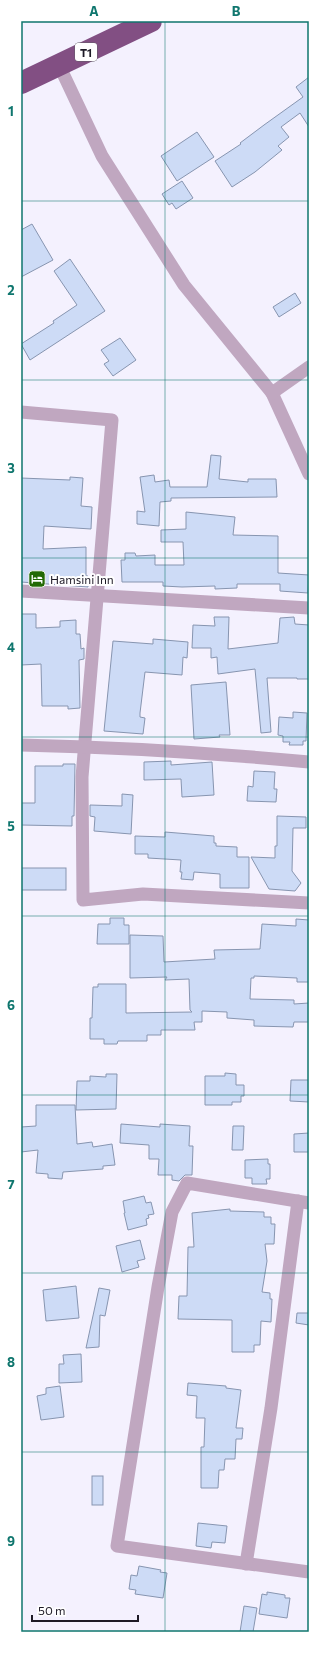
<svg xmlns="http://www.w3.org/2000/svg" width="330" height="1653" viewBox="0 0 330 1653" font-family="Commissioner,sans-serif">
  <style>
    .building { fill: #cddbf6; stroke: #8795b0 }
    .lines { fill: none; stroke-linecap: round; stroke-linejoin: round }
    .street { stroke: #c0a7c0; stroke-width: 13 }
    .highway { stroke: #824f83; stroke-width: 22 }
    .grid { fill: none; stroke: #0f766e; stroke-width: 1; stroke-opacity: 0.55 }
    .labels { text-anchor: middle; dominant-baseline: central; stroke-width: 4; stroke-linejoin: round; paint-order: stroke }
    .shield { fill: #fff; stroke: #615f67; stroke-width: 1 }
    .shield-label { font-size: 11px; font-weight: bold; fill: #1d1a26 }
    .poi-label { font-size: 12px; fill: #1d1a26; stroke: #fff; text-anchor: start }
    .neatline { fill: none; stroke: #0f766e; stroke-width: 1.5 }
    .grid-label { font-size: 13px; text-anchor: middle; font-weight: bold; fill: #0f766e }
  </style>
  <rect width="100%" height="100%" fill="#f4f1fe"/>
  <g class="building">
    <path d="M309,77V127L300,113L281,127L289,137L278,146L282,150L255,172L232,187L215,161L241,144L240,143L264,125L303,97L296,87Z"/>
    <path d="M197,132L214,157L177,181L161,156Z"/>
    <path d="M182,181L193,198L176,209L172,203L169,205L162,194Z"/>
    <path d="M32,224L53,260L21,277V230Z"/>
    <path d="M70,259L105,311L30,360L21,344L54,323L53,321L77,305L54,271Z"/>
    <path d="M295,293L301,303L279,317L273,307Z"/>
    <path d="M120,338L136,360L113,376L104,364L109,361L101,350Z"/>
    <path d="M211,455L221,456L219,479L248,482V479H276L277,497L171,498V501L160,502L159,526L137,524V511L145,512L140,477L154,475L155,482L169,480L170,487H207Z"/>
    <path d="M70,477L83,478L81,506L92,507L91,529L44,526L43,549L86,547V576H88V587L21,582V478L70,480Z"/>
    <path d="M186,512L235,517L233,535L278,536V573L309,575L308,593L280,591V584H237V588L215,589V586L182,587L163,586V582H122L121,560H125V553H135L136,556L155,555V565H184L183,542H161V530L186,529Z"/>
    <path d="M21,614H36V628L60,627V621L76,620V634H80L81,649L84,648V659L79,660L80,708L68,709V706H42L41,664L21,665Z"/>
    <path d="M214,617H229L228,649L278,643L280,618L294,617L295,624L309,625V679H297V678H267L271,732L261,733L255,669L218,674L217,657L211,658V648H192L193,625L215,626Z"/>
    <path d="M153,639L188,642L187,658L183,657L182,675L145,672L140,713V717L145,718L143,734L104,731L113,641L153,644Z"/>
    <path d="M226,682L230,735H219L220,737L194,739L191,685Z"/>
    <path d="M293,712L307,713L306,741H303V745H289L290,742H283V736L278,735L279,717L293,718Z"/>
    <path d="M171,761V765L212,762L214,795L182,797L181,779L144,780V762Z"/>
    <path d="M63,764H75L74,816H72V826L21,825V803H35V766H63Z"/>
    <path d="M254,771L275,772L274,789H277L276,802L247,801L248,786L253,787Z"/>
    <path d="M122,794L133,795L131,834L94,831L95,817L90,816V805L122,806Z"/>
    <path d="M277,816L306,817V828H293L292,871L301,883L295,891L269,889L251,857L275,858V846H277Z"/>
    <path d="M165,832L214,836V843H216V846L237,847V857H249V888H220V874L194,872L193,880L181,879L182,872H180L181,860L148,858V854H135V836L165,837Z"/>
    <rect x="21" y="868" width="45" height="22"/>
    <path d="M110,918H124V925H129V944H97L98,924H110Z"/>
    <path d="M296,919L309,920V982H297V978L254,976V978H251L250,999L294,1000V1004L309,1003V1022H294L293,1027L254,1026V1020L227,1018V1012L202,1011V1022H194L195,1030H161V1035H147V1041H118L117,1044H104V1039H90V1018H92L93,987H98V984H126V1013L192,1012L190,1010L189,979L165,980L167,977L130,978V935L163,936L164,962L215,959L214,950L260,949L262,924L296,926Z"/>
    <path d="M225,1073L236,1074V1085H244V1096H241V1102H232V1105H205V1076H225Z"/>
    <path d="M106,1074H117L116,1109L76,1110L77,1081H90V1076L106,1077Z"/>
    <path d="M291,1080H309V1102L290,1101Z"/>
    <path d="M36,1105H75L77,1144L92,1142L93,1147L112,1144L115,1165L103,1166V1169L63,1172L62,1179L48,1178V1174L36,1173L38,1150L21,1152V1127L36,1126Z"/>
    <path d="M121,1124L160,1127V1124L190,1126L189,1146H193L192,1175H185L179,1181L172,1180V1175H158L159,1159H149V1145L120,1143Z"/>
    <path d="M233,1126H244L243,1150H232Z"/>
    <path d="M309,1133V1152H294V1134Z"/>
    <path d="M268,1159V1164H270V1179H266L267,1184H252V1178H245V1160Z"/>
    <path d="M144,1196L146,1203L151,1202L154,1214L148,1215L149,1218L146,1219L147,1225L128,1230L124,1213H125L123,1201Z"/>
    <path d="M230,1209V1211L264,1212V1217H271V1224H275L274,1244H265L267,1261L262,1292L270,1293V1299H272L271,1322L261,1321L260,1345H254V1352H232V1320L178,1319L179,1296H187L188,1247H194L192,1213Z"/>
    <path d="M140,1240L145,1259L137,1261L139,1267L122,1272L116,1246Z"/>
    <path d="M76,1286L79,1318L46,1321L43,1290Z"/>
    <path d="M99,1288L110,1290L105,1316L100,1315L99,1347L86,1348Z"/>
    <path d="M297,1313H309V1325L296,1323Z"/>
    <path d="M81,1354L82,1382L59,1383V1364H64L63,1355Z"/>
    <path d="M188,1383L226,1386V1388L241,1390L236,1428H243L242,1439H236L235,1459H225L224,1470H219L218,1488H201V1447H204L205,1418H196L197,1396L187,1395Z"/>
    <path d="M60,1386L64,1417L41,1420L37,1396L46,1394V1388Z"/>
    <rect x="92" y="1476" width="11" height="29"/>
    <path d="M198,1523L227,1526L225,1543L212,1542L211,1548L196,1546Z"/>
    <path d="M139,1566L161,1570L160,1572L167,1573L163,1598L135,1594L136,1590L129,1589L131,1575L137,1576Z"/>
    <path d="M267,1592L285,1595V1598H290L287,1618L259,1614L262,1594L267,1595Z"/>
    <path d="M244,1606L257,1608L253,1632H240Z"/>
  </g>
  <g class="lines">
    <g class="street">
      <path d="M59,65L102,156L184,285L272,393L309,474"/>
      <path d="M272,393L309,367"/>
      <path d="M21,412L112,420L82,777L83,900L143,894L309,903"/>
      <path d="M21,591L309,608"/>
      <path d="M21,745C117,747 213,753 309,762"/>
      <path d="M309,1203L187,1183L172,1212L158,1287L117,1546L309,1572"/>
      <path d="M246,1564L271,1408L298,1201"/>
    </g>
    <path class="highway" d="M21,83L151,21"/>
  </g>
  <path class="grid" d="M165,21V1632M21,201H309M21,380H309M21,558H309M21,737H309M21,916H309M21,1095H309M21,1273H309M21,1452H309"/>
  <defs>
    <symbol id="hotel-square" viewBox="-11 -11 22 22"><rect x="-9" y="-9" width="18" height="18" rx="4" fill="#236a05" stroke="#fff"/><path d="M-6-4.5h1.5V1H6V5H4.5V3h-9V5H-6ZM-4 0a1.8 1.8 0 1 1 3.6 0ZM.5 0V-2.5h3Q6-2.5 6 0Z" fill="#fff"/></symbol>
  </defs>
  <g fill-rule="evenodd">
    <use href="#hotel-square" x="27" y="569" width="20" height="20"/>
  </g>
  <g class="labels">
    <rect class="shield" x="75" y="43" width="22" height="18" rx="3"/>
    <g class="shield-label">
      <text x="86" y="52">T1</text>
    </g>
    <g class="poi-label">
      <text x="50" y="579">Hamsini Inn</text>
    </g>
  </g>
  <rect width="330" height="1653" fill="none" stroke="#ffffff" stroke-width="44"/>
  <path d="M32 1615v6h106v-6" fill="none" stroke="#1d1a26" stroke-width="2"/>
  <text x="38" y="1615" font-size="12" fill="#1d1a26" stroke="#ffffff" stroke-width="3" paint-order="stroke">50 m</text>
  <rect x="22" y="22" width="286" height="1609" class="neatline"/>
  <g class="grid-label">
    <text x="94" y="16">A</text>
    <text x="236" y="16">B</text>
    <text x="11" y="116">1</text>
    <text x="11" y="295">2</text>
    <text x="11" y="473">3</text>
    <text x="11" y="652">4</text>
    <text x="11" y="831">5</text>
    <text x="11" y="1010">6</text>
    <text x="11" y="1189">7</text>
    <text x="11" y="1367">8</text>
    <text x="11" y="1546">9</text>
  </g>
</svg>
